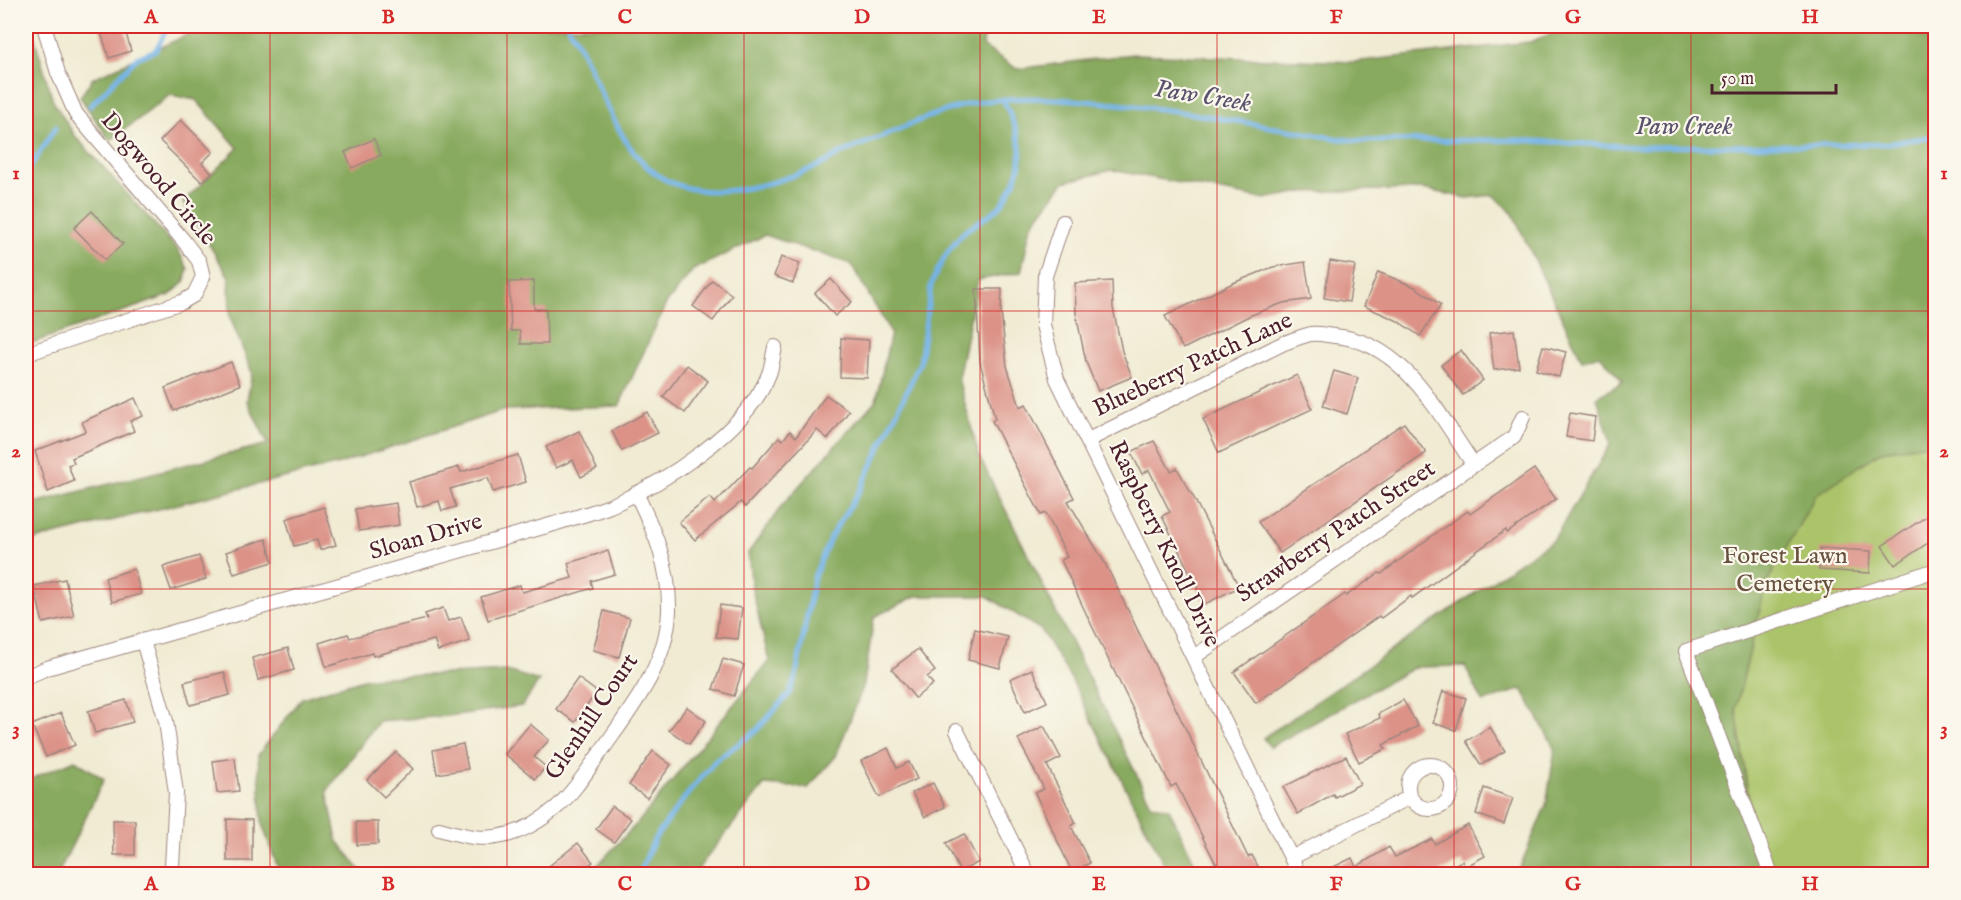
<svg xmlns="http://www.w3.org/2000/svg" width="1961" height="900" viewBox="0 0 1961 900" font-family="'IM FELL English',serif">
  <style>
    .green { fill: #abc46a; stroke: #7a724a; stroke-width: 1.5 }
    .forest { fill: #88aa5e; stroke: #696444; stroke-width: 1.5 }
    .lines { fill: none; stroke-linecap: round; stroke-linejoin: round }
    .stream { stroke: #74b4e8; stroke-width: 5 }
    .building { fill: #dc9287 }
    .street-casing { stroke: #9d857e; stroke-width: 16 }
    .street { stroke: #fff; stroke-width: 14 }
    .grid { fill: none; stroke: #d62828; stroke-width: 1.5; stroke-opacity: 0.55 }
    .labels { text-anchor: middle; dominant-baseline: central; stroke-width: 4.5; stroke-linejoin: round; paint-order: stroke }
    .street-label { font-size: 24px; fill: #4a1f2b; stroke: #fbf7ec }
    .park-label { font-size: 24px; fill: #67513e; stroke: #fbf7ec }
    .water-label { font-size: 26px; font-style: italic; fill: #59536d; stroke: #fbf7ec }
    .neatline { fill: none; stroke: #d62828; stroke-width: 2 }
    .grid-label { font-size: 20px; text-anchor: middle; font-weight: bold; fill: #d62828 }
  </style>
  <rect width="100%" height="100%" fill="#fbf7ec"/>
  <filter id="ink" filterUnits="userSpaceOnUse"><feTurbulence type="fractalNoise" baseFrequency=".0167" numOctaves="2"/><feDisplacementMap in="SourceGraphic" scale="12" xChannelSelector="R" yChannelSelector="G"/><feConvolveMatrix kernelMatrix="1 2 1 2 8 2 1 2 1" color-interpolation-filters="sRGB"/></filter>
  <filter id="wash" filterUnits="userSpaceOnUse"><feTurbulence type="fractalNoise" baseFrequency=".008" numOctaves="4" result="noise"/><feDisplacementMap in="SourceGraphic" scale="24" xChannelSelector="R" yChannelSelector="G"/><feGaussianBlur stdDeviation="1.35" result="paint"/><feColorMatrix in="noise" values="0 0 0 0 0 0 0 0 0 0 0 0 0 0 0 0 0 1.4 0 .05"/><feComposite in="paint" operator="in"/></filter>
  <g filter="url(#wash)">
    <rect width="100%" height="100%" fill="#f0ebd2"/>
    <path class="green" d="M1935,265V874H1716L1636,485Z"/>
    <g class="forest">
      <path d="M26,26H31L53,101L75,136L178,250L188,269L184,282L170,295L26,345Z"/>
      <path d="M194,26H985L983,46L1017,69L1134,54L1353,62L1530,42L1570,26H1935V443L1882,451L1816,495L1766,584L1736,708L1757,858L1763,874H1517L1546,805L1555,749L1522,689L1483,702L1465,666L1415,667L1270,747L1263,738L1554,539L1611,443L1597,397L1623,382L1600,355L1582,360L1513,214L1493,195L1467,198L1422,189L1303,192L1263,199L1112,170L1064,182L1031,226L1021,272L978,280L958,378L979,456L1151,804L1169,809L1200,874H1169L1070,677L1041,630L987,596H916L874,617L864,684L836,756L808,788L764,785L700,866L697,874H589L641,819L769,661L752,588L748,553L783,504L876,400L891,333L851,264L765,235L693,270L666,304L619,406L505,410L339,464L26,542V500V505L268,444L247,401L252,373L230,317L229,277L183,202L238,148L196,100L170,95L110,141L80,97L93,78L187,35Z"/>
      <path d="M507,671L539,681L522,706L448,716L379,721L327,791L337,840L363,874H280L262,824L258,755L302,698L367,678Z"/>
      <path d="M75,760L104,779L58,874H26V781Z"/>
    </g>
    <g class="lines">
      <g class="stream">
        <path d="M568,26C599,73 614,156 670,182C716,203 776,184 820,165C829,161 838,154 848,150C891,134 934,110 980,102C1021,95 1065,99 1107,103C1185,110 1262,126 1340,139L1362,141L1516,140L1640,147L1884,144L1936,136"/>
        <path d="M90,106L137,58L156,50L168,26"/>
        <path d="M26,174L56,127"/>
        <path d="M639,874L655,838L686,796L715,761L756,731L789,694L796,676L814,577L831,536L860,490L920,363L931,285C938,268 949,247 962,234C973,223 988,218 999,207C1003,204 1006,197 1009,192C1030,158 1019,134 1004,101"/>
      </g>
    </g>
    <g id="blocks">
      <g class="building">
        <path d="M99,26H124L131,51L109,58Z"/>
        <path d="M181,120L213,152L202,163L212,173L202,182L160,141Z"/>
        <path d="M374,139L381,155L352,168L345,152Z"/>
        <path d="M92,211L123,244L105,260L74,228Z"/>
        <path d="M781,257L800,263L793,283L774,276Z"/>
        <path d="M1330,261L1355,265L1349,302L1324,298Z"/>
        <path d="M1305,262L1311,299L1283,303L1249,316L1183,349L1165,316L1233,283L1273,267Z"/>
        <path d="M1378,272L1415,287L1441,305L1420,336L1396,320L1364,306Z"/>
        <path d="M831,279L852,302L835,316L815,293Z"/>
        <path d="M712,280L732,295L713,321L693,306Z"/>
        <path d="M534,281V309H546L547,344H521L520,331H511L509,282Z"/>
        <path d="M1112,281L1113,308L1122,351L1132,377L1098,391L1086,362L1076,314L1075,283Z"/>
        <path d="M976,289H1002L1001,312L1007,366L1020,407L1026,404L1074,498L1068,501L1106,565L1248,857L1252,855L1262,874H1224L1215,862L1176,784L1171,787L1092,626L1061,560L1067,557L1046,513L1041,515L992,421L995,419L980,362Z"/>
        <path d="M1514,330L1519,367L1494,370L1489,333Z"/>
        <path d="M841,338L869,340L867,378L840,377Z"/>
        <path d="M1543,346L1566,352L1559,377L1536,370Z"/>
        <path d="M1461,350L1483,380L1463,395L1441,365Z"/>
        <path d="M231,362L240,385L174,411L165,388Z"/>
        <path d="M687,365L708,381L685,413L663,397Z"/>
        <path d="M1334,371L1358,378L1347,414L1323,406Z"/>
        <path d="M1297,375L1312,409L1219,453L1203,419Z"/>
        <path d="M826,395L849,411L828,439L817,430L745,507L741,502L695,540L679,522L710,497L715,503L750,467L752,468L779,437L783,440L790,431L796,437Z"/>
        <path d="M135,398L143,416L130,421L134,431L72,458L74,463L68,465L74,481L48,492L35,451L86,431L82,422Z"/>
        <path d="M647,412L658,433L622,451L612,431Z"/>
        <path d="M1570,413L1595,417L1592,441L1566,437Z"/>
        <path d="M1404,423L1426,453L1280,553L1258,522Z"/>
        <path d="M579,431L597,469L581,477L573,460L556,468L546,447Z"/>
        <path d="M1154,441L1171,471L1177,468L1195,500L1239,587L1205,604L1162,516L1170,512L1149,470L1142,474L1131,452Z"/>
        <path d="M518,455L526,482L493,492L488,478L450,489L456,507L442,511L439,501L417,507L409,482L459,467L461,472Z"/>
        <path d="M1534,469L1556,499L1507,533L1506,530L1412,598L1411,596L1381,618L1379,616L1256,703L1234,672L1345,594L1346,596L1379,573L1381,574L1440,530L1468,511L1470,514Z"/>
        <path d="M396,503L399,525L359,531L355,509Z"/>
        <path d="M324,507L336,545L320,550L317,540L294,546L286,519Z"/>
        <path d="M1927,516L1935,528V538L1895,565L1882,546Z"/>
        <path d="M266,539L273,562L234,574L226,552Z"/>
        <path d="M1820,548L1871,551L1870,573L1819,570Z"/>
        <path d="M608,551L615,574L591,581L593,588L488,620L481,597L520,585L522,592L572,578L568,563Z"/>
        <path d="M199,556L206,579L171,590L163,567Z"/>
        <path d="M134,569L141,594L112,602L105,578Z"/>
        <path d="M65,579L74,616L43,623L34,586Z"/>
        <path d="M720,605L742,608L738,639L716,637Z"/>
        <path d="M443,608L448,621L461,617L470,641L438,651L434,640L373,656L372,653L326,667L319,643L348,634L350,638L427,619L425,614Z"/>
        <path d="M604,611L630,618L619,657L593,650Z"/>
        <path d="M975,629L1008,637L1000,668L968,660Z"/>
        <path d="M288,648L294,670L258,680L252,658Z"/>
        <path d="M918,649L935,671L927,677L933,684L915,698L892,669Z"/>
        <path d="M723,659L744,665L734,696L713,689Z"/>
        <path d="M1032,669L1047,702L1025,712L1010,679Z"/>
        <path d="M224,672L230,695L190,705L184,682Z"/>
        <path d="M578,678L597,692L575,722L556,709Z"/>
        <path d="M1443,691L1466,698L1456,730L1433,723Z"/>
        <path d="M126,700L133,722L95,733L88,711Z"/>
        <path d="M1403,700L1418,726L1383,745L1386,749L1359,762L1345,734L1380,718L1378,714Z"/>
        <path d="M687,707L706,721L689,744L669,730Z"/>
        <path d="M61,713L75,745L46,757L32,725Z"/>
        <path d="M530,724L549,740L534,757L546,767L535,779L505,754Z"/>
        <path d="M1044,726L1061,758L1047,765L1076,823L1071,826L1090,863L1072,872L1035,793L1044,789L1018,739Z"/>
        <path d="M1490,727L1505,751L1481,765L1466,741Z"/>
        <path d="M463,744L468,769L437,774L433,750Z"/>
        <path d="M888,748L897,768L909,762L917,779L879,797L861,761Z"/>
        <path d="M653,751L671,765L647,798L629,785Z"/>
        <path d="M396,752L413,769L384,797L367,780Z"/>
        <path d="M1346,756L1360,784L1335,797L1333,794L1298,814L1283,787Z"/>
        <path d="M235,758L239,791L217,793L213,761Z"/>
        <path d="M933,783L945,807L925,817L912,793Z"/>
        <path d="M1484,788L1513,798L1504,824L1476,814Z"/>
        <path d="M612,806L631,819L614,842L596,829Z"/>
        <path d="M227,819L252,820V861H227Z"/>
        <path d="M113,820H135V855H114Z"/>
        <path d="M356,822H378V844L357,845Z"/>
        <path d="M1468,825L1485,856L1465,867L1462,861L1436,874H1319L1352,858L1356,867L1389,847L1395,857L1432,839L1435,844Z"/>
        <path d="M964,834L979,862L960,872L946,843Z"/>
        <path d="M578,843L593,862L576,874H556L549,866Z"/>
      </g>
    </g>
  </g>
  <g filter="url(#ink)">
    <use href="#blocks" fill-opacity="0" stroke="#9d857e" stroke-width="1.5"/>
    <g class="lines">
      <defs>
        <g id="street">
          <path d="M1063,222L1045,276L1043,325L1057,379L1299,874"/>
          <path d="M26,354L182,302L194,295L203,277L199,261L183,240L76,114L58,73L44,26"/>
          <path d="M1088,440L1284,343C1293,340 1302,336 1311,334C1318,333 1326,335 1334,336C1404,341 1438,414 1474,465"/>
          <path d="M143,641L166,721L176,793L172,866L175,874"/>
          <path d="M1194,657L1514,437L1523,417"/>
          <path d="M26,677L47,668L554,524C572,518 592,513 610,506C664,483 747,431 769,374C772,366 773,356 775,347"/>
          <path d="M957,731L1028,874"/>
          <circle cx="1430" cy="787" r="22"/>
          <path d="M439,829C464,836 484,842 510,834C528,829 544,818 557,807C574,792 587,771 600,753C630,710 667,666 669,611C670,567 655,532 636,493"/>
          <path d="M1291,858L1410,797"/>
          <path d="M1771,874L1686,651L1936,570"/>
        </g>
      </defs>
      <use href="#street" class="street-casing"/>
      <use href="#street" class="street"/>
    </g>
  </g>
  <path class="grid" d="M270,26V874M507,26V874M744,26V874M980,26V874M1217,26V874M1454,26V874M1691,26V874M26,311H1936M26,589H1936"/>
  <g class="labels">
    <g class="street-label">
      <text transform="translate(158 179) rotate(50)">Dogwood Circle</text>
      <text transform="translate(1193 365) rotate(-25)">Blueberry Patch Lane</text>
      <text transform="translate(1336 532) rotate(-34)">Strawberry Patch Street</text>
      <text transform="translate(426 537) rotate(-16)">Sloan Drive</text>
      <text transform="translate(1164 544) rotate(64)">Raspberry Knoll Drive</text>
      <text transform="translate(592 717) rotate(-56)">Glenhill Court</text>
    </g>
    <g class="park-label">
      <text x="1785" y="556">Forest Lawn<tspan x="1785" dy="28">Cemetery</tspan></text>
    </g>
    <g class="water-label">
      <text transform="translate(1203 96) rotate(9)">Paw Creek</text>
      <text x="1684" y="126">Paw Creek</text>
    </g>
  </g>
  <rect width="1961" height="900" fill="none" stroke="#fbf7ec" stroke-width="66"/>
  <path d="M1712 84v9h124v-9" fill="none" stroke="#4a1f2b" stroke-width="3"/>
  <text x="1721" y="84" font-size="18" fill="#4a1f2b" stroke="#fbf7ec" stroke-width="4.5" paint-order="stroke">50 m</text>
  <rect x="33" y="33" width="1895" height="834" class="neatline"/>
  <g class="grid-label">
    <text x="151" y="23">A</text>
    <text x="388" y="23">B</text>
    <text x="625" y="23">C</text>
    <text x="862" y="23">D</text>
    <text x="1099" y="23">E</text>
    <text x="1336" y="23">F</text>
    <text x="1573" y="23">G</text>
    <text x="1810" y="23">H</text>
    <text x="16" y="179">1</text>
    <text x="1944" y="179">1</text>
    <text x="16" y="457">2</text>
    <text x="1944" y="457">2</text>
    <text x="16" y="735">3</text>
    <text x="1944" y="735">3</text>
    <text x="151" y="890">A</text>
    <text x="388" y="890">B</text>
    <text x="625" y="890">C</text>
    <text x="862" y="890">D</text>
    <text x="1099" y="890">E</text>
    <text x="1336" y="890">F</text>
    <text x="1573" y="890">G</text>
    <text x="1810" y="890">H</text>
  </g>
</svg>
